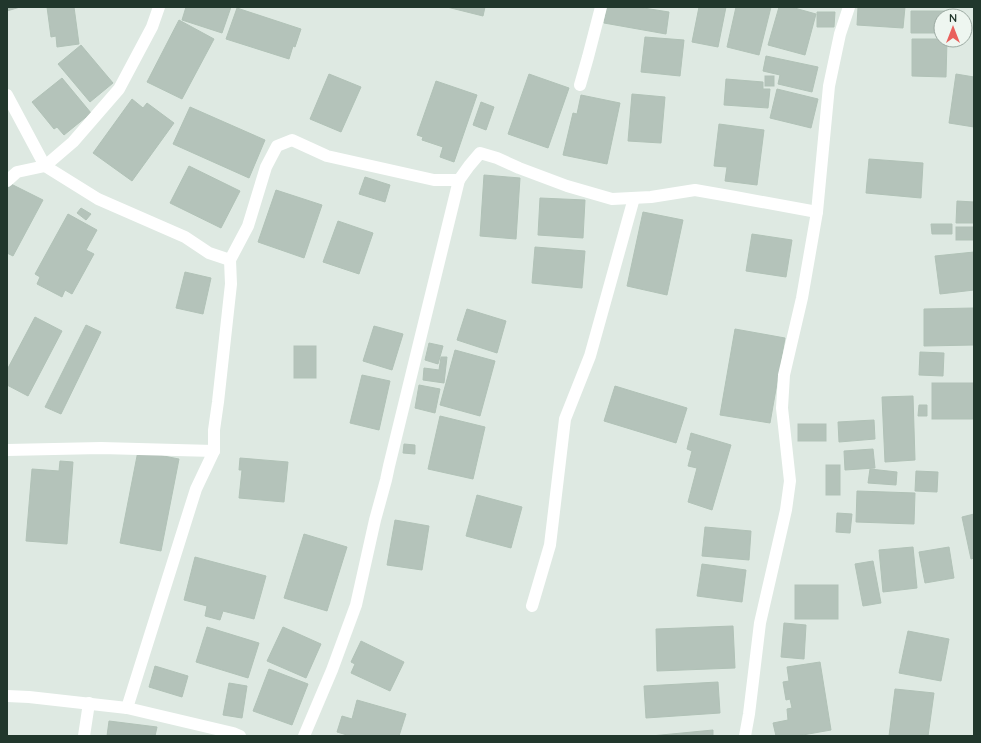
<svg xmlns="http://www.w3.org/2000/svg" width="981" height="743" viewBox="0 0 981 743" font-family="Quicksand,sans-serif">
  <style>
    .building { fill: #b4c3ba; stroke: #b1c2b7 }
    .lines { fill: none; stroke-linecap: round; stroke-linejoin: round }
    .minor { stroke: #fff; stroke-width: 12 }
  </style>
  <rect width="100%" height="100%" fill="#dee9e2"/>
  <g class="building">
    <path d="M7,7H20L7,11Z"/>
    <path d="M47,7H74L79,44L57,47L56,36L51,37Z"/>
    <path d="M186,7H231L222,33L182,20Z"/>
    <path d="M447,7H485L483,16Z"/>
    <path d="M607,7H637L669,12L666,34L604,23Z"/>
    <path d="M699,7H726L718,47L692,42Z"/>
    <path d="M736,7H771L759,55L727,47Z"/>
    <path d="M779,7H791L816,14L805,55L768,45Z"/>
    <path d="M858,7H905L903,28L857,25Z"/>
    <path d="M237,8L301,29L295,47L293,46L289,59L226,39Z"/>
    <path d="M911,11H954V16H941V33H911Z"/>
    <path d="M817,12H835L834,27H817Z"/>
    <path d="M179,20L214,39L182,99L147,82Z"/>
    <path d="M645,37L684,40L680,76L641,72Z"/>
    <path d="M912,39H941V40H947L946,77L912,76Z"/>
    <path d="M81,45L113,83L90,102L58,64Z"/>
    <path d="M766,56L818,67L812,92L778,84L780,75L763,71Z"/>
    <path d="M329,74L361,87L341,132L310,119Z"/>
    <path d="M529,74L569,88L548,148L508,134Z"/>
    <path d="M956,74L974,77V127L949,123Z"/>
    <rect x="765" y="76" width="9" height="10"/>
    <path d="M62,78L91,113L64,135L57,127L54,129L32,102Z"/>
    <path d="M726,79L763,82V89H770L768,108L724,105Z"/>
    <path d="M436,81L477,95L454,162L440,157L443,147L422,140L423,137L417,135Z"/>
    <path d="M777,89L818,99L811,128L770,118Z"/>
    <path d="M632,94L665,97L661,143L628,141Z"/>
    <path d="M581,95L620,103L607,164L563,155L573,113L577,114Z"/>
    <path d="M132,99L143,108L147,103L174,123L132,181L93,153Z"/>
    <path d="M481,102L494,107L486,130L473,125Z"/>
    <path d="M190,107L265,140L249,178L173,144Z"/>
    <path d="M719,124L764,130L757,185L725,181L727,167L714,166Z"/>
    <path d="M869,159L923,163L921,198L866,193Z"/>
    <path d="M189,166L240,191L221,228L170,203Z"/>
    <path d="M484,175L520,178L516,239L480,236Z"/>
    <path d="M365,177L390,185L385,202L359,194Z"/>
    <path d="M9,183L43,200L13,256L7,253V186Z"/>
    <path d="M276,190L322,205L304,258L258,242Z"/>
    <path d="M540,198L585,200L583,238L538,235Z"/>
    <path d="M957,201L974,202V223H956Z"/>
    <path d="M81,208L91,214L86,220L77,213Z"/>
    <path d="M643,212L683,220L667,295L627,286Z"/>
    <path d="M68,214L97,230L86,250L94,254L72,294L65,290L62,297L37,284L40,277L35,274Z"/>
    <path d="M338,221L373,233L359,274L323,262Z"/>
    <path d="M931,224H952V234H932Z"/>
    <rect x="956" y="227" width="18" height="13"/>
    <path d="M752,234L792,240L786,277L746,271Z"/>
    <path d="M535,247L585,251L582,288L532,283Z"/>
    <path d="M974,252V290L940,294L935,256Z"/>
    <path d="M185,272L211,278L203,314L176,308Z"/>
    <path d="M974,308V345L924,346V309Z"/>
    <path d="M467,309L506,321L497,353L457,340Z"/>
    <path d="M35,317L62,331L28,396L7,385V370Z"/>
    <path d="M86,325L101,332L61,414L45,407Z"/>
    <path d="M374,326L403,334L392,370L363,361Z"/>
    <path d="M735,329L785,338L770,423L720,415Z"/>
    <path d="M429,343L443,346L438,364L425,360Z"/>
    <rect x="294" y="346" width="22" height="32"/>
    <path d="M455,350L495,361L480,416L440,405Z"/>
    <path d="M920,352L944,353L943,376L919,375Z"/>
    <path d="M441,357H447L444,383L423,380L424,368L439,370Z"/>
    <path d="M362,375L390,381L379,430L350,423Z"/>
    <rect x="932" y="383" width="42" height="36"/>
    <path d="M419,385L440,389L435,413L415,408Z"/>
    <path d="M615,386L687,408L676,443L604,421Z"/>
    <path d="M913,396L915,460L885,462L882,397Z"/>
    <path d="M919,405H927V416H918Z"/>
    <path d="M440,416L485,427L473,479L428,469Z"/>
    <path d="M874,420L875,439L839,442L838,422Z"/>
    <rect x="798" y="424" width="28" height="17"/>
    <path d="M691,433L731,445L712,510L688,502L697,468L688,466L692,451L687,449Z"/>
    <path d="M404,444L415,445V454L403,453Z"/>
    <path d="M873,449L875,468L845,470L844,451Z"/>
    <path d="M138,451L179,459L161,551L120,543Z"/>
    <path d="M240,458L288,462L284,502L239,498L242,470H239Z"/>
    <path d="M60,461L73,462L67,544L26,541L32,469L59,471Z"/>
    <rect x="826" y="465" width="14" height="30"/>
    <path d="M870,469L897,472L896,485L868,483Z"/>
    <path d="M916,471L938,472L937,492L915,491Z"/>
    <path d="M857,491L915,493L914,524L856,522Z"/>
    <path d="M477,495L522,507L511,548L466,536Z"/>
    <path d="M837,513L852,514L850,533L836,532Z"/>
    <path d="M974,514V558L971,559L962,517Z"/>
    <path d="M395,520L429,526L422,570L387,565Z"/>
    <path d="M705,527L751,531L749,560L702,556Z"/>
    <path d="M304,534L347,547L327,611L284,598Z"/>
    <path d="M913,547L917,588L883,592L879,550Z"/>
    <path d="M949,547L954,578L925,583L919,552Z"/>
    <path d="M195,557L266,576L254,619L223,611L220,620L205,616L207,606L184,600Z"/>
    <path d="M873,561L881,603L863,606L855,564Z"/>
    <path d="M702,564L746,570L742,602L697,596Z"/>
    <rect x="795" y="585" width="43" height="34"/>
    <path d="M784,623L806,625L804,659L781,657Z"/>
    <path d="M733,626L735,668L657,671L656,629Z"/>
    <path d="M207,627L259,643L248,678L196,662Z"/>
    <path d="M283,627L321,644L306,678L267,661Z"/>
    <path d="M908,631L949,639L941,681L899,673Z"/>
    <path d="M361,641L404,662L390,691L351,673L355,664L351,662Z"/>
    <path d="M820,662L831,730L797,736H776L773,723L788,720L787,709L792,708L790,699L786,700L783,682L789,681L787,667Z"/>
    <path d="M155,666L188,676L182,697L149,687Z"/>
    <path d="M269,669L308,684L292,725L253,711Z"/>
    <path d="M718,682L720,713L646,718L644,686Z"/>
    <path d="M229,683L247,686L242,718L223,715Z"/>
    <path d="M895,689L934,693L928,736H889Z"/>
    <path d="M357,700L406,714L399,736H347V735L337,732L342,716L352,719Z"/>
    <path d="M109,721L157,727L155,736H107Z"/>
    <path d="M713,730V736H651Z"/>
  </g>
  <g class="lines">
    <g class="minor">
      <path d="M580,85L588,57L601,7"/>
      <path d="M7,95L45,166L98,199L185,237L209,253L230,260L231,284L218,402L214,430V451L196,489L127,708"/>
      <path d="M7,181L17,172L45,166L73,142L119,89L152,27L159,7"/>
      <path d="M230,260L248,226L266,167L277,146L292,140L327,156L434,180H459L469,166L480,153L497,158L519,168L567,186L612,199L651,197L695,190L735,197L817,212"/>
      <path d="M7,450L101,448L214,451"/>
      <path d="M532,606L550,545L565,419L590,356L634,198"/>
      <path d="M7,696L29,697L127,708L233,733L240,736"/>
      <path d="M84,736L89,703"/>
      <path d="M304,736L332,670L356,605L375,520L386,480L389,466L459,180"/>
      <path d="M745,736L749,714L760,623L786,510L790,481L782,408L784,375L802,298L817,212L829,86L840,34L849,7"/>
    </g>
  </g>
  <rect width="981" height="743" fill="none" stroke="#21372c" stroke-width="16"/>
  <g transform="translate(953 28)"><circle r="19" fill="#eef6f0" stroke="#9caaa2"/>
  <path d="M0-3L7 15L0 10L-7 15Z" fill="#e9605c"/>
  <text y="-6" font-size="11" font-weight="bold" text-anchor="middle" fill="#21372c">N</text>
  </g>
</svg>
